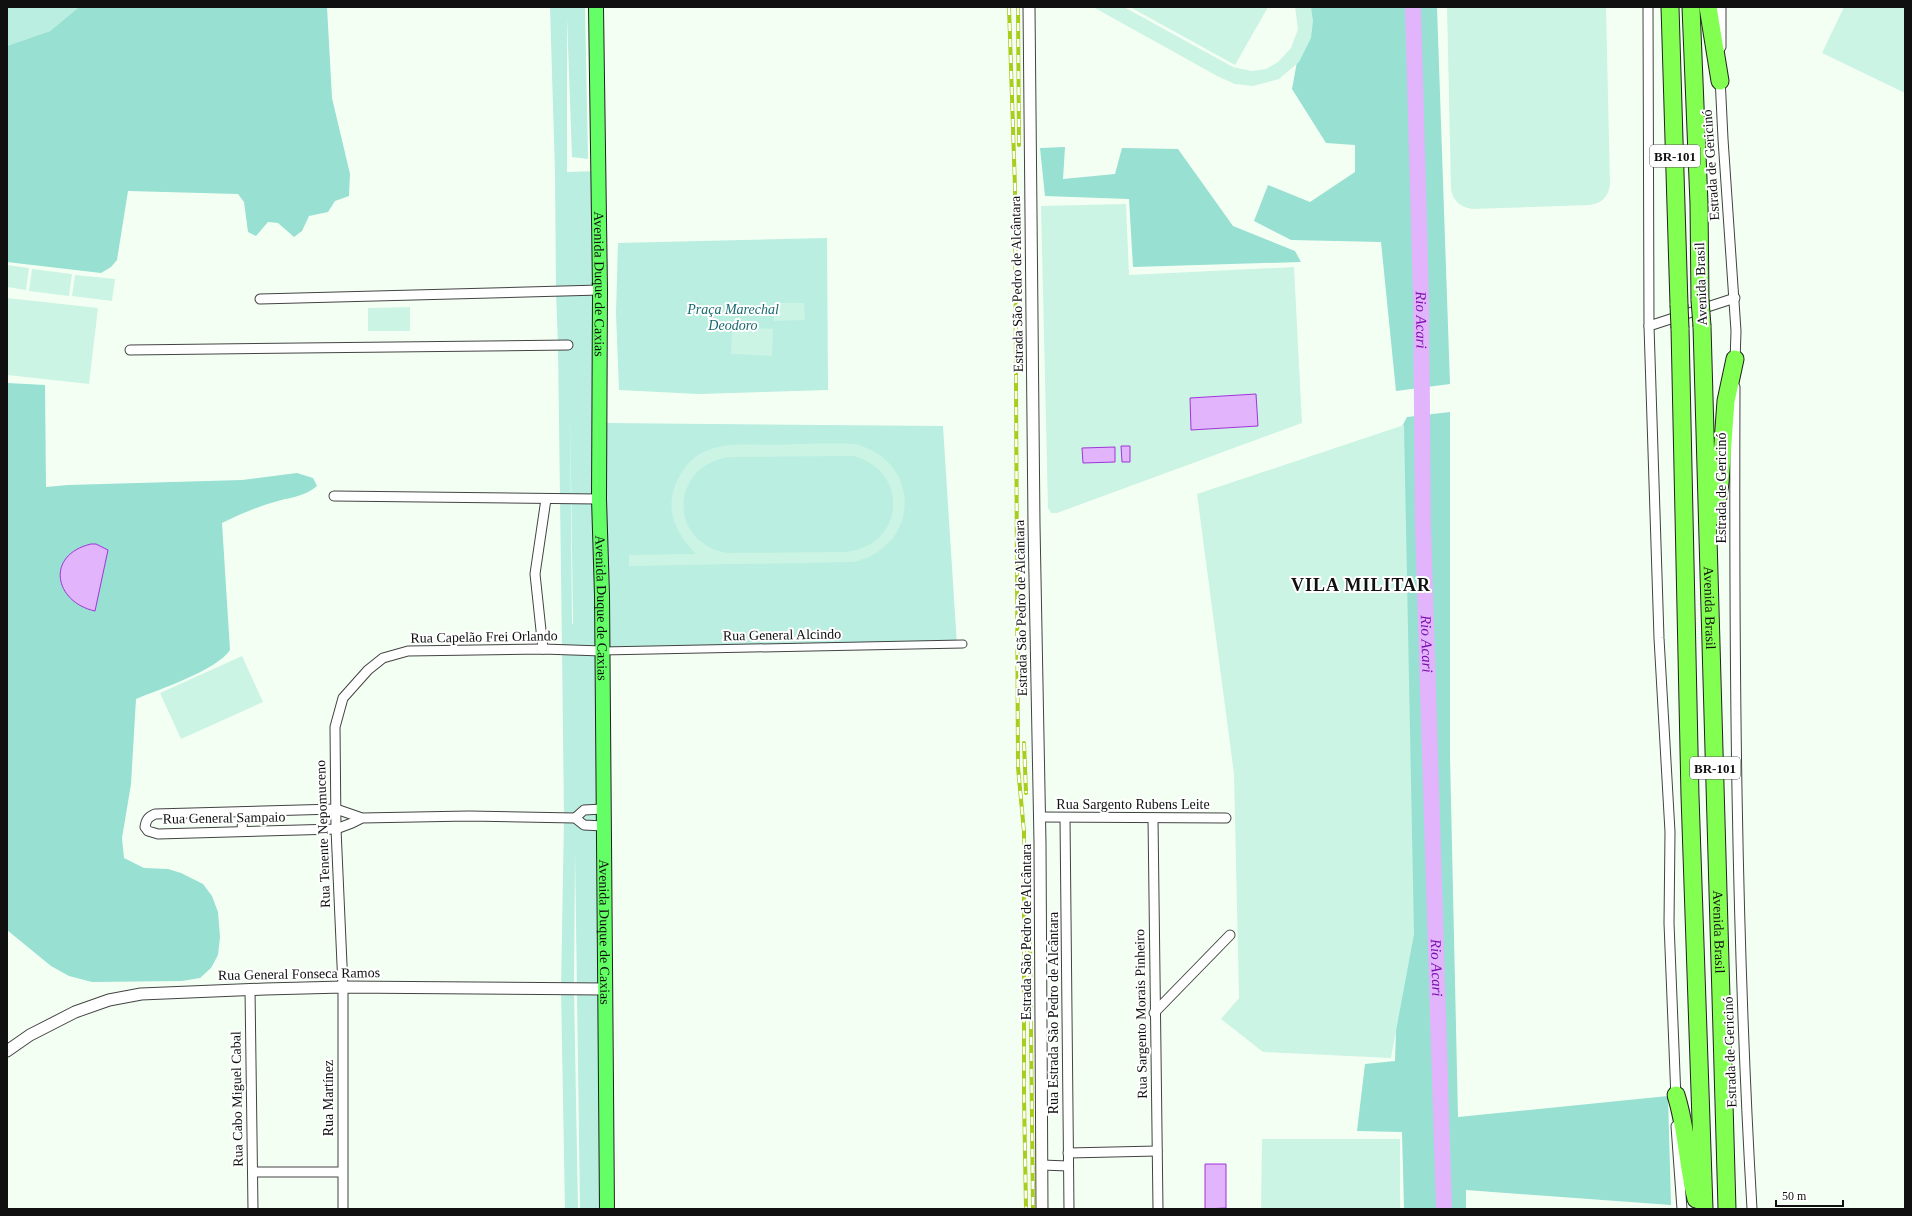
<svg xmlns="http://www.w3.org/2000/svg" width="1912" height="1216" viewBox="0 0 1912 1216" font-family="'Times New Roman',serif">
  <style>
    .green { fill: #b9eee0; fill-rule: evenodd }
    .forest { fill: #97e0d2 }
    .pitch { fill: #ccf4e4; fill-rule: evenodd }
    .water { fill: #e1b4fb; stroke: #a035d8 }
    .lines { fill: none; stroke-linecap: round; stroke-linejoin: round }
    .river { stroke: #e1b4fb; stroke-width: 16 }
    .pedestrian-casing { stroke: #434343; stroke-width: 9 }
    .minor-casing { stroke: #434343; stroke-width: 11 }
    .tertiary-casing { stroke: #434343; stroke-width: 13 }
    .primary-casing { stroke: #212121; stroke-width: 16 }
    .motorway-casing { stroke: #212121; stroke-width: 19 }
    .pedestrian { stroke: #fff; stroke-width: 7 }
    .minor { stroke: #fff; stroke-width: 9 }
    .tertiary { stroke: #fff; stroke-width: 11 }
    .primary { stroke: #64ff66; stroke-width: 14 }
    .motorway { stroke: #83ff52; stroke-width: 17 }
    .rail-casing { stroke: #a8cd1c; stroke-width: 4 }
    .rail { stroke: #fff; stroke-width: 2.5; stroke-dasharray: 8; stroke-linecap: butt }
    .motorway-bridge-casing { stroke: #212121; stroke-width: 19; stroke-linecap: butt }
    .motorway-bridge { stroke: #83ff52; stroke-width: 17 }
    .labels { text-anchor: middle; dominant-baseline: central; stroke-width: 4; stroke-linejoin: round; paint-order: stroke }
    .shield { fill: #fff; stroke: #585858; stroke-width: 1 }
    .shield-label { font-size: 13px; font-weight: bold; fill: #101010 }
    .street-label { font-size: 14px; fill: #101010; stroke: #fff }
    .park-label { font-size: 14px; font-style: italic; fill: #1a6b6f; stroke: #fff }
    .water-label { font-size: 15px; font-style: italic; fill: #7d0eae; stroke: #fff }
    .district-label { font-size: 18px; font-weight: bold; letter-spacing: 1px; fill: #101010; stroke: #fff }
  </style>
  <rect width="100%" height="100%" fill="#f4fff4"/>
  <g class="green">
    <path d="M7,7H79L50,31L7,46Z"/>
    <path d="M550,7H585L588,159L572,157L567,18V172L598,171L606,423L943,426L957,646L604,651L610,1209H580L575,850L574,989L578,1209H565L561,989L564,818L562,649L558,345L556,290L555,172ZM570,399L573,624H572Z"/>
    <path d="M827,238L828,390L699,394L619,390L616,313L618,243Z"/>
  </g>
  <g class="forest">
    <path d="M79,7H327L332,98L350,174L349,196L335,201L328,212L309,216L302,231L294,237L278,223L268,222L256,236L248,232L244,202L238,194L128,191L117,260L111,267L101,273L7,262V46L50,31Z"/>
    <path d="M1307,7H1437L1450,384L1396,391L1381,242L1291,240L1254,221L1268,185L1310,202L1355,172V145L1326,143L1292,89Z"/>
    <path d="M1065,147L1063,179L1115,174L1122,148L1178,149L1233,226L1295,251L1301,262L1133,267L1129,199L1045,196L1040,148Z"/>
    <path d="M7,383L45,385L46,487L68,485L242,480L297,473L313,478L317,486C306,496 292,497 278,501C259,506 240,514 222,523L230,650C217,670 160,689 136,699L131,784L122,838L124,858L144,868L168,869L181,873L203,884L212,896L218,912L220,937L218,955L211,968L200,978L182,981L92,982L69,976L51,966L7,930Z"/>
    <path d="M1450,412V756L1458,1117L1668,1096L1671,1205L1466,1190V1209H1404L1402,1132L1357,1131L1365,1064L1395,1061L1405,760L1391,447L1407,417Z"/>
  </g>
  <g class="pitch">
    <path d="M1093,7H1124L1233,67L1252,71L1266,69L1278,62L1291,48L1298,29L1295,7H1311L1313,21L1311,38L1299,62L1279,79L1253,86L1235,84L1219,77Z"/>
    <path d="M1130,7H1268L1235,65Z"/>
    <path d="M1447,7H1606L1610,185C1608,197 1602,203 1590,205L1472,209C1460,207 1453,201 1451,189Z"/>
    <path d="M1844,7H1905V93L1822,53Z"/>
    <path d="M1126,204L1129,275L1294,267L1302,423L1057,513H1051L1048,508L1041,206Z"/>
    <path d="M7,265L29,268L26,290L7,287Z"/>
    <path d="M32,269L72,274L69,296L29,291Z"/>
    <path d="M75,275L115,279L112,301L72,296Z"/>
    <path d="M7,298L98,308L89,384L7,375Z"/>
    <path d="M774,303H804L805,320L774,321Z"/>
    <path d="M410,307V331H368V308Z"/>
    <path d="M732,327L773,329L772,356L731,354Z"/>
    <path d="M1404,425L1414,934L1391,1058L1263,1052L1221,1019L1239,998L1234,774L1197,494Z"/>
    <path d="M855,444C922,461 921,546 854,562L629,566V555L696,554C679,536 667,517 673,492C678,474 689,458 706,451C726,442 751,445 773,445C800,444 827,443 855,444ZM853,456C912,471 904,549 843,552L728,553C668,544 669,466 729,457Z"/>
    <path d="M242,656L263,702L181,739L160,693Z"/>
    <path d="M1262,1139H1400V1209H1261Z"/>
  </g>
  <g class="water">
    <path d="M1256,394L1258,426L1191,430L1190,398Z"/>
    <path d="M1121,446H1130V462H1122Z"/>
    <path d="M1115,447V462L1083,463L1082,448Z"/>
    <path d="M91,544H96L108,550L95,611C54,602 45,555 91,544Z"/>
    <path d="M1205,1164H1226V1208L1205,1209Z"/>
  </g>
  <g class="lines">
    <path class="river" id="s1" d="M1413,7L1421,298L1423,526L1444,1209"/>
    <defs>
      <path id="pedestrian" d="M602,651L963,644"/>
      <g id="minor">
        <path d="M1648,7L1649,326L1659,638L1670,832L1669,923L1676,1099"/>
        <path d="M1721,47V7"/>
        <path d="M1720,77L1723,139L1736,331L1735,362"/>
        <path d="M260,299L600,290"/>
        <path d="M1649,326L1735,298"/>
        <path d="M130,350L568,345"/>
        <path d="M1735,387C1734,661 1736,935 1752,1209"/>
        <path d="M334,496L599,499"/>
        <path d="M543,649L535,574L546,499"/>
        <path d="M1040,817L1226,818"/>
        <path d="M362,818L352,823L336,829L158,834L148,831L145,827C146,820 148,817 155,814L336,809L362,818L469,816L575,818L584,825L603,826"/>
        <path d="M575,818L584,810L603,809"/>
        <path d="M1065,818L1069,1209"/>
        <path d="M1153,818L1158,1209"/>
        <path d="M242,831L243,812"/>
        <path d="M250,989L253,1209"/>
        <path d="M1154,1013L1230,935"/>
        <path d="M1676,1126L1682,1209"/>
        <path d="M1068,1153L1157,1151"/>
        <path d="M1042,1165L1068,1166"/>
        <path d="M253,1172H342"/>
        <path d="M343,1209V987L336,829L335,727L343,698L368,670L383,658L408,651L543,649L602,651"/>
      </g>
      <g id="tertiary">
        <path d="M1029,7L1034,525L1040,843L1042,1209"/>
        <path d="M7,1051L30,1035L75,1012L109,1000L141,994L265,989L343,987L605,989"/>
      </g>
      <g id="primary">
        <path id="s2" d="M596,7L600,290L599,499L602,595L607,1209"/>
      </g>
      <g id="motorway">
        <path d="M1670,7L1679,305"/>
        <path d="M1691,7L1699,204L1700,300"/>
        <path d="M1708,7L1720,81"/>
        <path id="s3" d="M1702,326L1727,1209"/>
        <path d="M1680,328L1690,796L1704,1209"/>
        <path d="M1715,516L1720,483L1726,401L1735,359"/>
        <path d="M1676,1095C1687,1129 1687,1164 1696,1199"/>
      </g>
    </defs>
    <use href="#pedestrian" class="pedestrian-casing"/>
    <use href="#minor" class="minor-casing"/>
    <use href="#tertiary" class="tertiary-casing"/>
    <use href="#primary" class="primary-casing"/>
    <use href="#motorway" class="motorway-casing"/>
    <use href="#pedestrian" class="pedestrian"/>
    <use href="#minor" class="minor"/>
    <use href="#tertiary" class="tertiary"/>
    <use href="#primary" class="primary"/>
    <use href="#motorway" class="motorway"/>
    <defs>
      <g id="rail">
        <path d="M1009,7L1015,188L1018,767L1024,832V1096L1026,1209"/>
        <path d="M1018,7L1019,145"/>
        <path d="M1024,743L1026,793"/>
        <path d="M1030,941L1033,1209"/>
      </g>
    </defs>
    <use href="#rail" class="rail-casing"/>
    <use href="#rail" class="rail"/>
    <defs>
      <g id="motorway-bridge">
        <path d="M1700,300L1702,326"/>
        <path d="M1679,305L1680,328"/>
      </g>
    </defs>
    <use href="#motorway-bridge" class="motorway-bridge-casing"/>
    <use href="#motorway-bridge" class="motorway-bridge"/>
  </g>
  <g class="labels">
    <g class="shield">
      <rect x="1650" y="145" width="50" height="22" rx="3"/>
      <rect x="1690" y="757" width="50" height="22" rx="3"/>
    </g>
    <g class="shield-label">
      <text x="1675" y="156">BR-101</text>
      <text x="1715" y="768">BR-101</text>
    </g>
    <g class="street-label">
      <text transform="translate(1711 165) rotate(-94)">Estrada de Gericinó</text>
      <text stroke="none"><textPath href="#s2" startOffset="277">Avenida Duque de Caxias</textPath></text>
      <text transform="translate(1017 284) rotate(-91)">Estrada São Pedro de Alcântara</text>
      <text transform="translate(1701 284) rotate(-92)">Avenida Brasil</text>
      <text transform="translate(1721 488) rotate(-90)">Estrada de Gericinó</text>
      <text stroke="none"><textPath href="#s2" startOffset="601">Avenida Duque de Caxias</textPath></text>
      <text transform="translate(1021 608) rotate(-91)">Estrada São Pedro de Alcântara</text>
      <text stroke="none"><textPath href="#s3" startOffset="282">Avenida Brasil</textPath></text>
      <text transform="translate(782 635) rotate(-1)">Rua General Alcindo</text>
      <text transform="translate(484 637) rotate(-1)">Rua Capelão Frei Orlando</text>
      <text x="1133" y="804">Rua Sargento Rubens Leite</text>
      <text transform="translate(224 818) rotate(-1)">Rua General Sampaio</text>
      <text transform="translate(323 834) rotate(-92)">Rua Tenente Nepomuceno</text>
      <text stroke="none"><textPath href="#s2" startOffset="925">Avenida Duque de Caxias</textPath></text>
      <text transform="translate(1026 932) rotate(-90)">Estrada São Pedro de Alcântara</text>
      <text stroke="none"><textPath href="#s3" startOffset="606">Avenida Brasil</textPath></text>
      <text transform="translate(299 974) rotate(-1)">Rua General Fonseca Ramos</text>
      <text transform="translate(1053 1013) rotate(-90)">Rua Estrada São Pedro de Alcântara</text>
      <text transform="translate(1141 1014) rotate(-91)">Rua Sargento Morais Pinheiro</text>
      <text transform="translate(1730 1052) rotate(-92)">Estrada de Gericinó</text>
      <text transform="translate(328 1098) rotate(-90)">Rua Martínez</text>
      <text transform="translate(237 1099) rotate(-91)">Rua Cabo Miguel Cabal</text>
    </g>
    <g class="park-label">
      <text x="733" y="309">Praça Marechal<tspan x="733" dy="16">Deodoro</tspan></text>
    </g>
    <g class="water-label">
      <text stroke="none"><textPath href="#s1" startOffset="313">Rio Acari</textPath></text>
      <text stroke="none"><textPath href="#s1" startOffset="637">Rio Acari</textPath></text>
      <text stroke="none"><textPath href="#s1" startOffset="961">Rio Acari</textPath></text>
    </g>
    <g class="district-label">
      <text x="1361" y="585">VILA MILITAR</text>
    </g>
  </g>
  <rect width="1912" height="1216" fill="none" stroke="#101010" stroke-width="16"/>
  <path d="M1776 1200v6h67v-6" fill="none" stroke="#101010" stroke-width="2"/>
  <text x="1782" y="1200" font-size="12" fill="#101010" stroke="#ffffff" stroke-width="3" paint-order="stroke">50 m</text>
</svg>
